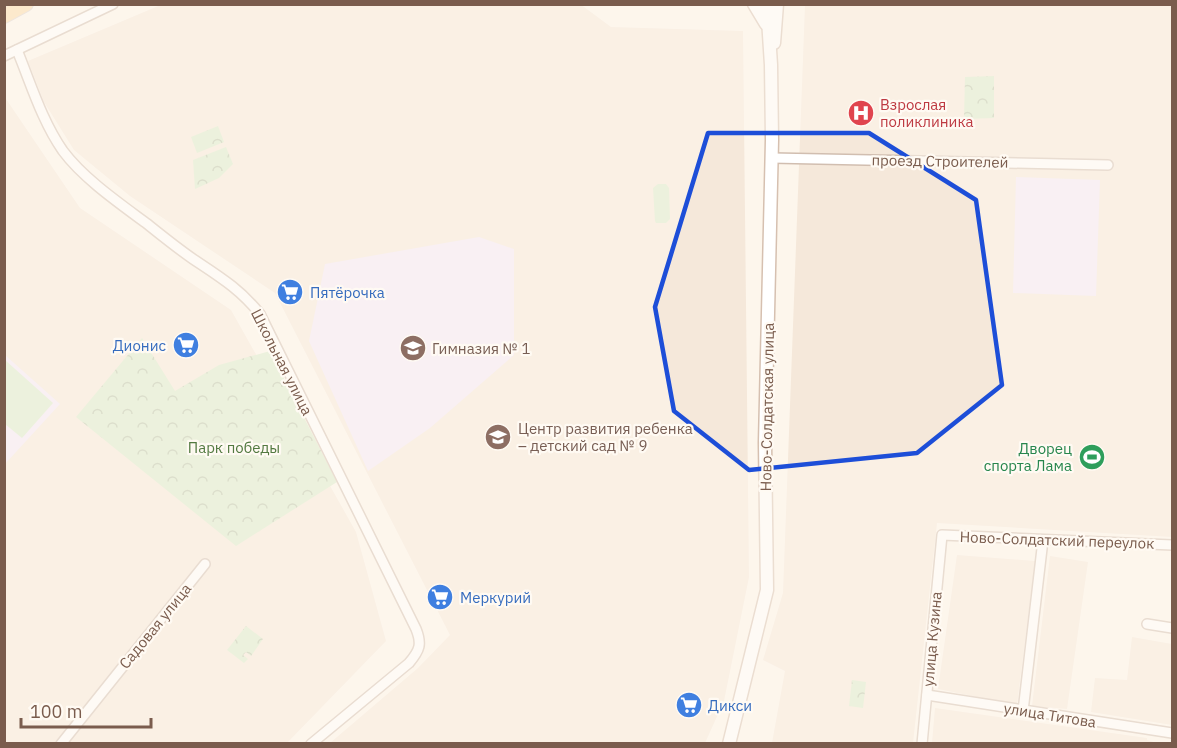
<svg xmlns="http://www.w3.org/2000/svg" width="1177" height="748" viewBox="0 0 1177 748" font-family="'IBM Plex Sans',sans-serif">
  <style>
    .residential { fill: #f5e8da }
    .education { fill: #f3e8fa }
    .park { fill: url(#park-crowns) }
    .pitch { fill: #d8ecc9 }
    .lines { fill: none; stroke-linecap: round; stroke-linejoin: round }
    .street-casing { stroke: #d1beb0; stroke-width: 12 }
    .secondary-casing { stroke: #d6c0b0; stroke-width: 15 }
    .primary-casing { stroke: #dad1cd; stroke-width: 16 }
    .street { stroke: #fff; stroke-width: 9 }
    .secondary { stroke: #fff; stroke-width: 12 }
    .primary { stroke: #fbd9a5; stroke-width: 14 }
    .marked { fill: none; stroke: #1d4ed8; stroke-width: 4.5; stroke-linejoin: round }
    .labels { text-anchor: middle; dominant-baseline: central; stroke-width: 4.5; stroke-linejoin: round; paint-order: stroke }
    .health-label { font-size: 15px; fill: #be3a42; stroke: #fffaf3; text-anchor: start }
    .street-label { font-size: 15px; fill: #7a5c4d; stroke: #fffaf3 }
    .shop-label { font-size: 15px; fill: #366cbe; stroke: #fffaf3; text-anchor: start }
    .education-label { font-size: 15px; fill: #785e54; stroke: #fffaf3; text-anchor: start }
    .park-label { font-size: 15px; fill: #537a41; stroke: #fffaf3 }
    .leisure-label { font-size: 15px; fill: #27864d; stroke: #fffaf3; text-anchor: end }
  </style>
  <defs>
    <pattern id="park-crowns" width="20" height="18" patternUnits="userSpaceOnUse" patternTransform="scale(1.5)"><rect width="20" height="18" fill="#d8ecc9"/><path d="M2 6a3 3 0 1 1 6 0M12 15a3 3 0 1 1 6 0" fill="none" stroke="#b4c2a5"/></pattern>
  </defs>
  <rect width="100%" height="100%" fill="#fdf6ec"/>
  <g class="residential">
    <path d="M163,4H580L611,27L743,31L749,577L724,701L705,743H330L418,668L450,635L275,293L130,196L74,150L44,102L28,61Z"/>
    <path d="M805,5H1172V537L937,523L913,743H772L785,671L763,660L783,593Z"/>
    <path d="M4,96L80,208L231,310L356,532L386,641L287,743H5Z"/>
    <path d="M957,555L1035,561L1017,705L938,689Z"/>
    <path d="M1050,556L1088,562L1067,709L1032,706Z"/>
    <path d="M1132,637L1172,644V725L1091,712L1095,678L1127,680Z"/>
    <path d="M935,708L1147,738V740L1157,743H932Z"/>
  </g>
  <g class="education">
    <path d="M1016,177L1100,180L1096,296L1013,293Z"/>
    <path d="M479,237L514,249V355L430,428L368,471L309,341L325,264Z"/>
    <path d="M5,355L60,404L5,464Z"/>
  </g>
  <g class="park">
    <path d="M994,76V118L964,119L965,77Z"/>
    <path d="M218,126L224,142L197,153L191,137Z"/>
    <path d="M226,147L233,164L219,178L195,189L193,160Z"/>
    <path d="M142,338L175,391L219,365L270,351L337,482L236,546L76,417Z"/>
    <path d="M246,626L263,639L251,656L246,652L243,655L248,659L244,663L227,650Z"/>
    <path d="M852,680L866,682L863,708L849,706Z"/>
  </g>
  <g class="pitch">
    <path d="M658,184H666L669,188L670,219L666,223H656L655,221L653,188Z"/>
    <path d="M5,360L53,403L22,438L5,424Z"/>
  </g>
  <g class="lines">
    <defs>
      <g id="street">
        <path d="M17,50C31,84 42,121 63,151C83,178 119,203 146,223C161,235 177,248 193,259C220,277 240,289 260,314L416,629C422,644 420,650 409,663L311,744"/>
        <path d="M4,56L113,4"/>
        <path d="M772,158L1108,165"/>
        <path d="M1147,624L1172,628"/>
        <path d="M927,695L1172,733"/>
        <path d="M1023,711L1043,540"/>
        <path d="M61,744L205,564"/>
        <path d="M922,744L942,535L1172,545"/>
      </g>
      <g id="secondary">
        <path d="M754,4L766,24"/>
        <path d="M774,43L777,4"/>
        <path d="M729,744L767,590L765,443L772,140L771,65L767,4"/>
      </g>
      <path id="primary" d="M4,16L26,4"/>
    </defs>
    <use href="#street" class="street-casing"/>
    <use href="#secondary" class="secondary-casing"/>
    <use href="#primary" class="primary-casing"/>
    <use href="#street" class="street"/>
    <use href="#secondary" class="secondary"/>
    <use href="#primary" class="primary"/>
  </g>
  <path d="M0 0H1177V748H0ZM708,133H869L976,200L1002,385L917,453L749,470L674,411L655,307Z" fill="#fdf6ec" fill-opacity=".55" fill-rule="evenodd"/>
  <path class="marked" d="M708,133H869L976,200L1002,385L917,453L749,470L674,411L655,307Z"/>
  <defs>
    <symbol id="hospital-disc" viewBox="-11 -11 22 22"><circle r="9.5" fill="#e0444e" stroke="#fffaf3"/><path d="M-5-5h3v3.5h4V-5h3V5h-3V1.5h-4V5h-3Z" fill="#fff"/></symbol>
    <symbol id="supermarket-disc" viewBox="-11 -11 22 22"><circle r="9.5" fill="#3f7fe0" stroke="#fffaf3"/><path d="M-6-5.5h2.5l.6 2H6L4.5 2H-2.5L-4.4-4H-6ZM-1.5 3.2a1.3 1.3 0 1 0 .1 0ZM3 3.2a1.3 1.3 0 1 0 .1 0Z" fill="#fff"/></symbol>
    <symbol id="school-disc" viewBox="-11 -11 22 22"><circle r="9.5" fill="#8d6e63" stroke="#fffaf3"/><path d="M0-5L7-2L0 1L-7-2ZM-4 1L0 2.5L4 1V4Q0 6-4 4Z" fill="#fff"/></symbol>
    <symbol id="stadium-disc" viewBox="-11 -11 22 22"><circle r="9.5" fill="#2e9e5b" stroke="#fffaf3"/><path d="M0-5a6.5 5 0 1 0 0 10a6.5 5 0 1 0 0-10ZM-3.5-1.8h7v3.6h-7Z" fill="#fff"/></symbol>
  </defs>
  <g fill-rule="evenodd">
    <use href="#hospital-disc" x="846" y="98" width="30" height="30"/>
    <use href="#supermarket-disc" x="275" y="277" width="30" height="30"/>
    <use href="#supermarket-disc" x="171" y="330" width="30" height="30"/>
    <use href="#school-disc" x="398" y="333" width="30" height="30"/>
    <use href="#school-disc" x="483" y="422" width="30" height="30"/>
    <use href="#stadium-disc" x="1077" y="442" width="30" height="30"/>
    <use href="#supermarket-disc" x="425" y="582" width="30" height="30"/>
    <use href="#supermarket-disc" x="674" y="690" width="30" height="30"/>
  </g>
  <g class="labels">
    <g class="health-label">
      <text x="880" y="104">Взрослая<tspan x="880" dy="17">поликлиника</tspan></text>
    </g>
    <g class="street-label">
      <text transform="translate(940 161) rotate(1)">проезд Строителей</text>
      <text transform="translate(282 362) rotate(63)">Школьная улица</text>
      <text transform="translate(767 407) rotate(-89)">Ново-Солдатская улица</text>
      <text transform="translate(1057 540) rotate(2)">Ново-Солдатский переулок</text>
      <text transform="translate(155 626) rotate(-51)">Садовая улица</text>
      <text transform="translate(932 639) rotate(-85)">улица Кузина</text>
      <text transform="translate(1050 715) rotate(9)">улица Титова</text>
    </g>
    <g class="shop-label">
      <text x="310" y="292">Пятёрочка</text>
      <text x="166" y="345" text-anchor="end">Дионис</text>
      <text x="460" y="597">Меркурий</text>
      <text x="708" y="705">Дикси</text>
    </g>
    <g class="education-label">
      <text x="432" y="348">Гимназия № 1</text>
      <text x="518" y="428">Центр развития ребенка<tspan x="518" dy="17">– детский сад № 9</tspan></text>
    </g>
    <g class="park-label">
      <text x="234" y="447">Парк победы</text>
    </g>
    <g class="leisure-label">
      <text x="1072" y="448">Дворец<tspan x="1072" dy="17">спорта Лама</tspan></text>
    </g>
  </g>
  <rect width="1177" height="748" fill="none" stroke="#7a5c4d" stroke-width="12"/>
  <path d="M21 718v9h130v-9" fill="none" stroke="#7a5c4d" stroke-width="3"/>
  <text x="30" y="718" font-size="18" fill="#7a5c4d" stroke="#fffaf3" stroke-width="4.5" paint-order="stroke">100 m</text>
</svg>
